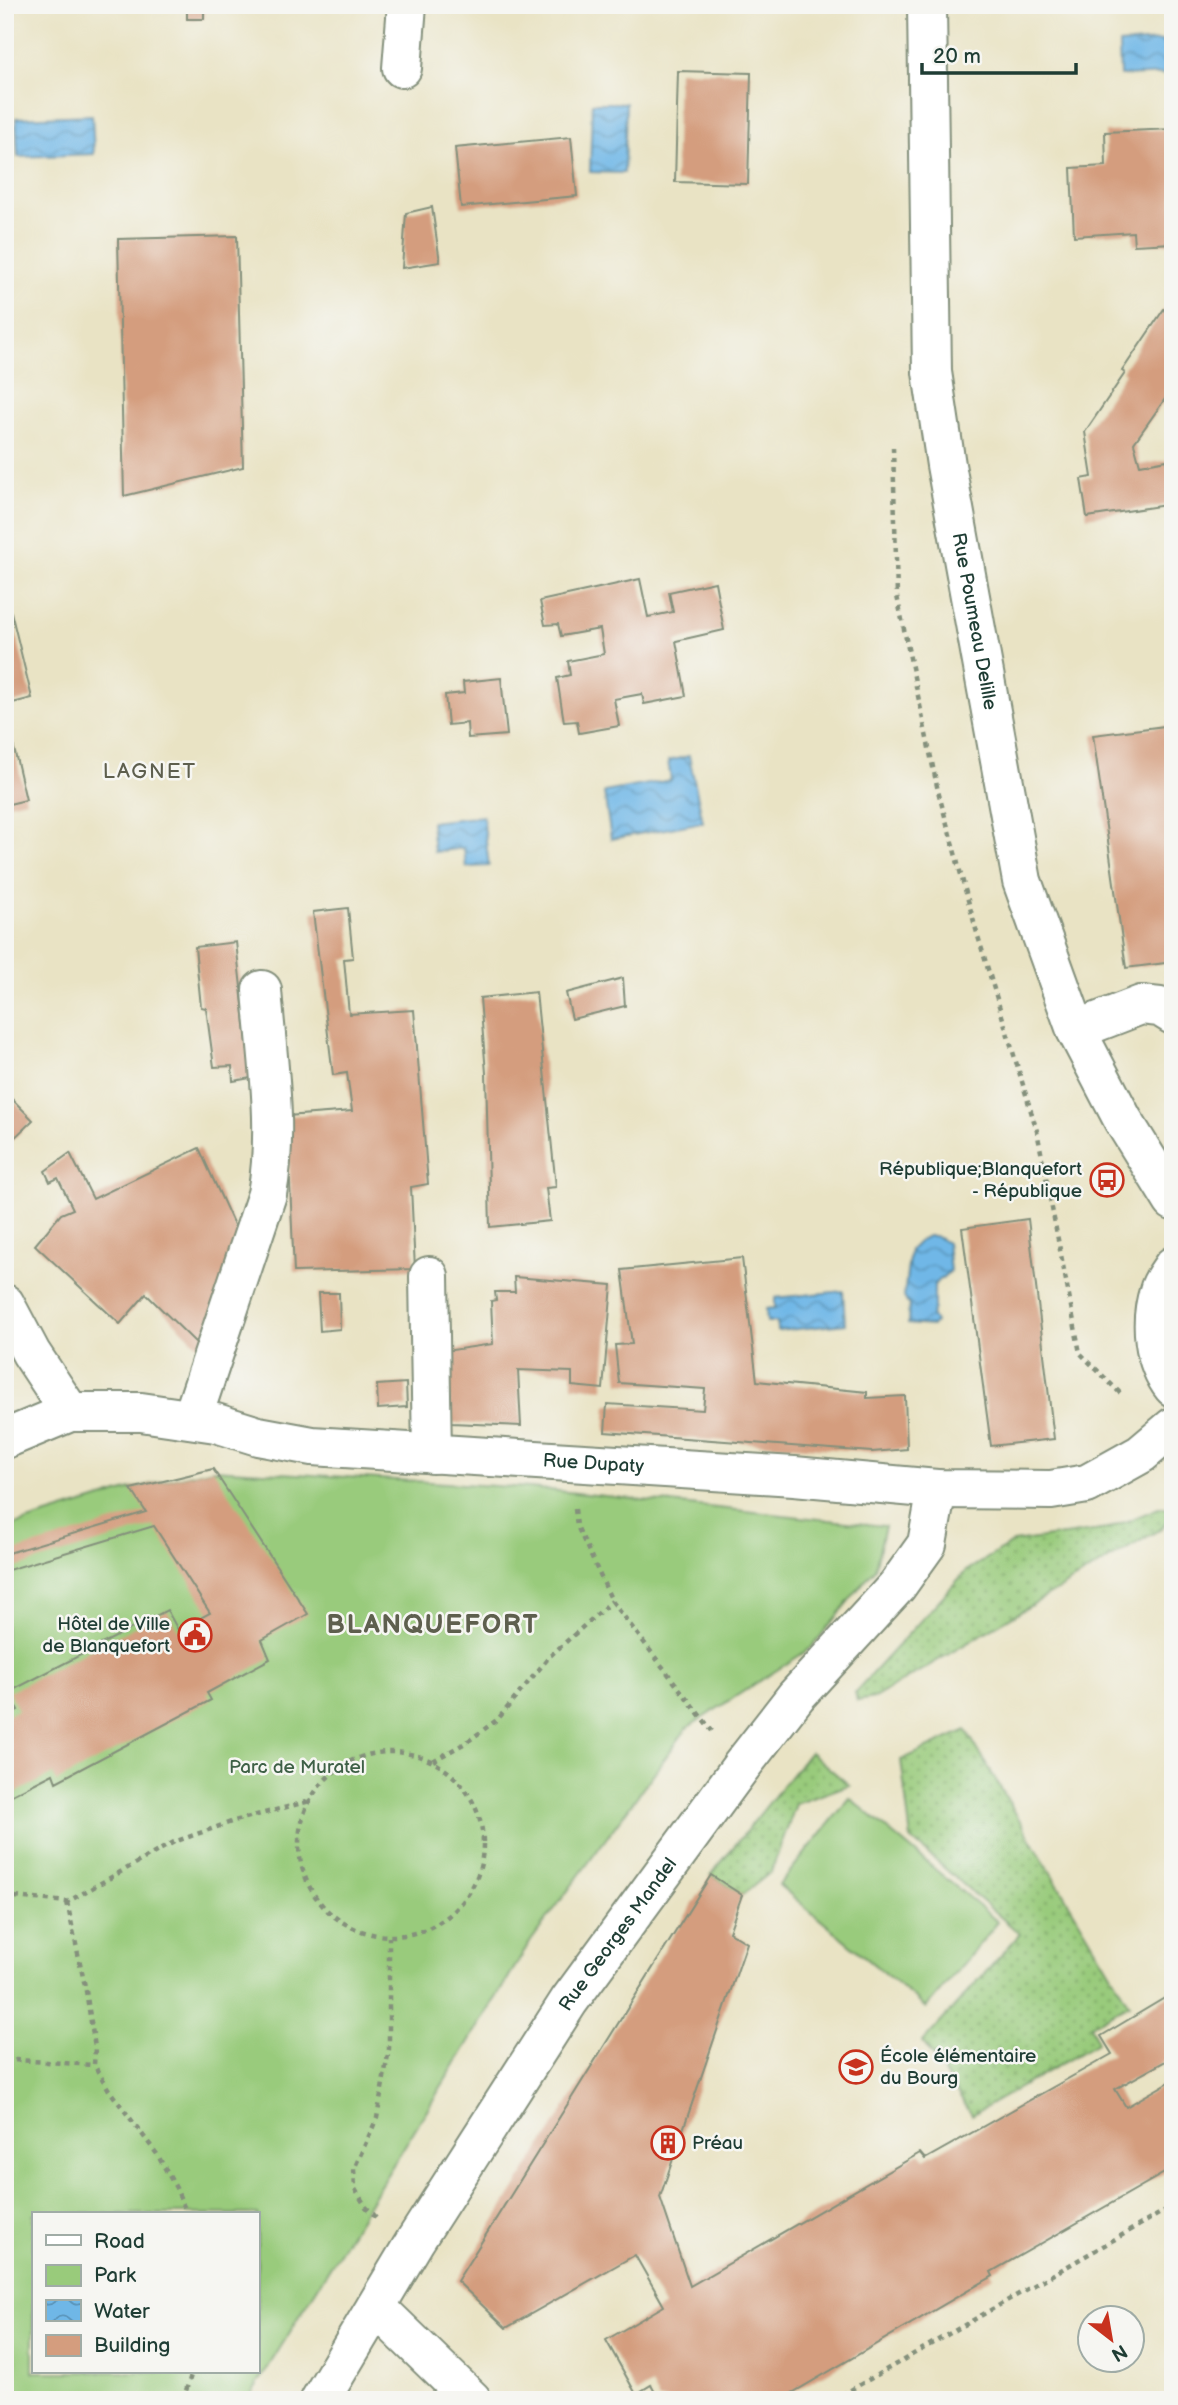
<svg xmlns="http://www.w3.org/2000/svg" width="1178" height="2405" viewBox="0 0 1178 2405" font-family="'Balsamiq Sans',sans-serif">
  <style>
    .park { fill: #99cb7b; stroke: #5c8458; stroke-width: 2; fill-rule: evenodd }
    .garden { fill: url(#garden-dots); stroke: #5c8458; stroke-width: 2 }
    .water { fill: url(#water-waves); stroke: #477a8e; stroke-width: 2 }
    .building { fill: #d49d7e }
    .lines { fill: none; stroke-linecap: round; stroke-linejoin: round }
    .minor-casing { stroke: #84907c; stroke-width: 42 }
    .path { stroke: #84907c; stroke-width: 4.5; stroke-dasharray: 5 5; stroke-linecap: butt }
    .minor { stroke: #fff; stroke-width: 38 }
    .labels { text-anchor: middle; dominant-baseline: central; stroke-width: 5; stroke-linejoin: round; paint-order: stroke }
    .street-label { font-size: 19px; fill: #1f3d34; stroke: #f6f6f2 }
    .poi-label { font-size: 19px; fill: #1f3d34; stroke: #f6f6f2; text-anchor: end }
    .park-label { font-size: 19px; fill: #3e6046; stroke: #f6f6f2 }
    .neighbourhood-label { font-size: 21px; letter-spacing: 2px; fill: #5e5f4e; stroke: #f6f6f2 }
    .district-label { font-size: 26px; font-weight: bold; letter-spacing: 2px; fill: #5e5f4e; stroke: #f6f6f2 }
  </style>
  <defs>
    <pattern id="garden-dots" width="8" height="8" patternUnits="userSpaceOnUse" patternTransform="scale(1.75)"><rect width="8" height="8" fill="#99cb7b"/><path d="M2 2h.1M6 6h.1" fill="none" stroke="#7ca666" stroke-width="1.8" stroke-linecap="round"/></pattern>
    <pattern id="water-waves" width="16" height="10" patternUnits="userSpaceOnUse" patternTransform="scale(1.75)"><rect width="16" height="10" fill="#6fb7e7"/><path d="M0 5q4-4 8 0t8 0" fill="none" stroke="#5b96bc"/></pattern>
  </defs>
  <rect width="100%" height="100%" fill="#f6f6f2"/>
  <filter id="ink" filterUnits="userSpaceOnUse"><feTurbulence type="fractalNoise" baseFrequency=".0143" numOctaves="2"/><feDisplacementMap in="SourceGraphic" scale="14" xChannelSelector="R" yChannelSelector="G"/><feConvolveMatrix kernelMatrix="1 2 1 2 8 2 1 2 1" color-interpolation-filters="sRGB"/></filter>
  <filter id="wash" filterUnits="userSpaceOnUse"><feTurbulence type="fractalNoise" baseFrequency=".00686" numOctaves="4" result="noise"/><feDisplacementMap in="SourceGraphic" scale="28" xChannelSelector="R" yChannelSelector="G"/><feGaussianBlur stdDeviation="1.57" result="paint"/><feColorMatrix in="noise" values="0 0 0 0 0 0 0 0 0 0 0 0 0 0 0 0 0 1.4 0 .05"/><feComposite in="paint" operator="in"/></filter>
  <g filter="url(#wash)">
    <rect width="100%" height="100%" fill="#e9e3c4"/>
    <g class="park">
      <path d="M213,1469L530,1488L885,1526L875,1568L811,1648L687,1728L531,1941L248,2400H5V1528L131,1489ZM33,2214H257V2372H33Z"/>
      <path d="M850,1798L998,1922L926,2008L779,1885Z"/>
    </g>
    <g class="garden">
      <path d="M1161,1507L1172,1511L1162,1528L874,1698L857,1701L855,1692L966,1571L1014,1542L1108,1529Z"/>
      <path d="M966,1730L1129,2004L1091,2025L1097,2043L972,2115L923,2042L1020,1934L911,1839L901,1760Z"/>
      <path d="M810,1752L849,1785L796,1804L771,1872L742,1895L711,1875Z"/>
    </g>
    <g class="water">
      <path d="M1173,40V74L1120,76L1119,44Z"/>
      <path d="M592,103H626L624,173L590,172Z"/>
      <path d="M92,115L94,154L18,157L16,118Z"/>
      <path d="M689,756L703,822L611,839L604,792L671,780L668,761Z"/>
      <path d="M483,816L489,866L466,867L464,848L434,852L431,822Z"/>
      <path d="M928,1236H935L947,1243L950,1271L934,1285V1308L931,1316L936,1323L932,1326L908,1324L909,1306L904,1297L910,1250L920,1240Z"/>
      <path d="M843,1291L845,1324L778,1331L777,1322H767L766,1309L775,1308V1298Z"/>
    </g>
    <g id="blocks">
      <g class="building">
        <rect x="187" y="5" width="17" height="14"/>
        <path d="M678,71L751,73L748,184L675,182Z"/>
        <path d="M1173,129V243L1134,245L1133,232L1074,236L1071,168L1106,166L1105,132Z"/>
        <path d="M571,137L577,196L461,207L455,148Z"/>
        <path d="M432,207L440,262L402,268L406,213Z"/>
        <path d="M237,236L243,467L124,496L118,239Z"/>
        <path d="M1173,308V405L1165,399L1134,443L1140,465L1167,460L1173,504L1087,517L1081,479L1092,477L1085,432L1125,373L1122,371L1164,309Z"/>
        <path d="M640,579L648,617L673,612L669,592L715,582L724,630L676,641L686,696L644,704L642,694L614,699L619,726L579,733L577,721L564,722L557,678L570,675L568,661L604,654L600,629L561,636L558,624L545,625L540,601Z"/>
        <path d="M11,612L32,698L5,705V613Z"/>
        <path d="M501,678L507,735L468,738L467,723L448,725L445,695L464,693L463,682Z"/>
        <path d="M1173,725V962L1126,968L1093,735Z"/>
        <path d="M12,740L26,800L5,805V742Z"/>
        <path d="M348,908L353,958L344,959L349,1014L414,1010L428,1184L411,1187L415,1269L294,1272L287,1116L352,1111L347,1073L333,1075L313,912Z"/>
        <path d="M236,942L251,1078L233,1081L232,1066L214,1067L206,1008L201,1007L195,947Z"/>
        <path d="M623,978L625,1006L572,1019L566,993Z"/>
        <path d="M536,992L556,1187L546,1188L550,1221L490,1227L486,1073L480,998Z"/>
        <path d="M5,1092L33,1120L5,1147Z"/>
        <path d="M199,1148L239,1236L201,1348L146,1294L120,1324L35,1245L61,1214L73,1209L58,1178L50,1182L45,1171L70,1153L93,1199Z"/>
        <path d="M1028,1219L1054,1439L991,1446L962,1228Z"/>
        <path d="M742,1258L757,1381L867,1392V1398L905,1396L907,1449L872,1452L605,1432L607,1404L703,1410L705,1389L619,1383L615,1345L632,1344L622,1270Z"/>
        <path d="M514,1277L612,1285L603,1389L572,1386V1372L518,1370L521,1426L451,1423L445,1351L493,1344L491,1301L496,1300L495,1292H515Z"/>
        <path d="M318,1293H339L340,1329L320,1331Z"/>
        <path d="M406,1383L407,1407L378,1409L377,1385Z"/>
        <path d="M213,1469L308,1614L262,1640L270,1659L207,1693L211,1700L56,1782L53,1774L10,1796L5,1785V1716L18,1710L9,1692L167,1610L178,1630L210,1613L154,1526L5,1571V1554L146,1512L131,1489Z"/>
        <path d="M711,1875L742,1895L729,1932L747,1943L660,2197L690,2286L920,2153L925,2159L1112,2054L1101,2036L1173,1993V2057L1115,2089L1126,2107L1173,2080V2168L991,2272L993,2276L780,2400H659L651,2385L636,2394L606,2340L664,2306L635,2255L506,2328L457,2281Z"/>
      </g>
    </g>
  </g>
  <g filter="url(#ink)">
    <use href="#blocks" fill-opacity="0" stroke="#84907c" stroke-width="2"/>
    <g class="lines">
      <defs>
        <g id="minor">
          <path id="s1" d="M927,5L932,372L946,465L1022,881L1076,1030L1123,1120L1173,1201"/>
          <path d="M402,68L407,5"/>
          <path d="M1076,1030L1141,1005L1160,1007L1173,1015"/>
          <path d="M1173,1266C1168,1274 1161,1282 1159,1291C1149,1322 1153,1361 1173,1387"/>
          <path d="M429,1276L432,1454"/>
          <path d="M5,1304L31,1353L70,1412"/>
          <path d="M192,1419L267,1194C279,1128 267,1057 262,990"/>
          <path id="s2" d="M5,1439L70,1412H141L216,1423L258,1436L312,1446L794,1476L937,1489L1051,1490L1087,1484L1141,1454L1173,1427"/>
          <path d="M376,2307L472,2400"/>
          <path id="s3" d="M320,2400L415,2241L569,2001L740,1768L796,1696L897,1586L927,1544L937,1489"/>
        </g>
      </defs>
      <use href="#minor" class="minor-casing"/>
      <g class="path">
        <path d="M893,447L897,596L938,791L977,933L1037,1131L1080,1353L1120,1393"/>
        <path d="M575,1509L577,1526L612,1601L712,1731"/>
        <circle cx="391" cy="1844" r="92"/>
        <path d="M433,1761L467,1742L498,1719L550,1656L612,1601"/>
        <path d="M5,1896L67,1902L174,1842L234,1821L310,1801"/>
        <path d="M67,1902L86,1991L95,2047L94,2065L109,2090L157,2154L176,2188L187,2214"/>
        <path d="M5,2063L16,2060L94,2065"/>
        <path d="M376,2217L366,2207L355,2189L354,2169L377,2118L389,2049V1937"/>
        <path d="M183,2400L192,2372"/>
        <path d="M833,2400L1173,2206"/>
      </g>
      <use href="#minor" class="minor"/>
    </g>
  </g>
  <defs>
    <symbol id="bus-ring" viewBox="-11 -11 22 22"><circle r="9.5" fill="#f6f6f2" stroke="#c8321e" stroke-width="1.5"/><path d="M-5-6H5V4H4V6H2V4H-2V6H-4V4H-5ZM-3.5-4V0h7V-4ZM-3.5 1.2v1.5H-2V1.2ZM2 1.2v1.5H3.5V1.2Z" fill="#c8321e"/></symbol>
    <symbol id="civic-ring" viewBox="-11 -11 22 22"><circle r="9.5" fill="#f6f6f2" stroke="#c8321e" stroke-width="1.5"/><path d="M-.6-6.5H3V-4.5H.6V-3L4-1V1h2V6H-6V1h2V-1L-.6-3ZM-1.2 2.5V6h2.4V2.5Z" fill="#c8321e"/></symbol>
    <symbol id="school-ring" viewBox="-11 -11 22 22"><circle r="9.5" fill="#f6f6f2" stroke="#c8321e" stroke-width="1.5"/><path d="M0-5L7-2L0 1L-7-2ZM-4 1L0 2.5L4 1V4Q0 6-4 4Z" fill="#c8321e"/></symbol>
    <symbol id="building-ring" viewBox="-11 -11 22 22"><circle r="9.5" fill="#f6f6f2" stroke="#c8321e" stroke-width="1.5"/><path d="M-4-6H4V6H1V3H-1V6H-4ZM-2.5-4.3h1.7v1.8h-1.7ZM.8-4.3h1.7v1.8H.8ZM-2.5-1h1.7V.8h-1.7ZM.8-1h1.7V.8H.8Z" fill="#c8321e"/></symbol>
  </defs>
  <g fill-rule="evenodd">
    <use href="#bus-ring" x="1088" y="1161" width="38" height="38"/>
    <use href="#civic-ring" x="176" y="1616" width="38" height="38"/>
    <use href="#school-ring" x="837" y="2048" width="38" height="38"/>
    <use href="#building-ring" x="649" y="2124" width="38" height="38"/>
  </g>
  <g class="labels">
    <g class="street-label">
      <text stroke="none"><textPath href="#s1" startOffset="620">Rue Poumeau Delille</textPath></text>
      <text stroke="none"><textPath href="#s2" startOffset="598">Rue Dupaty</textPath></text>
      <text stroke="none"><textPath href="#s3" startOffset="553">Rue Georges Mandel</textPath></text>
    </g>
    <g class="poi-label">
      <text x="1082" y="1169">République;Blanquefort<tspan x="1082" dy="22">- République</tspan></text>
      <text x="170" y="1624">Hôtel de Ville<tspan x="170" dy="22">de Blanquefort</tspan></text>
      <text x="880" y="2056" text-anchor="start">École élémentaire<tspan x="880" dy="22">du Bourg</tspan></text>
      <text x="692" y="2143" text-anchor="start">Préau</text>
    </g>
    <g class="park-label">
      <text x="297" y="1767">Parc de Muratel</text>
    </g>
    <g class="neighbourhood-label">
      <text x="150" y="771">LAGNET</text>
    </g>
    <g class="district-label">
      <text x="433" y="1625">BLANQUEFORT</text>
    </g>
  </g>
  <rect width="1178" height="2405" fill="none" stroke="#f6f6f2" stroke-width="28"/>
  <rect x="32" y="2212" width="228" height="161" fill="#f6f6f2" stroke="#a0aca6" stroke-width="2"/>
  <rect x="46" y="2235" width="35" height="10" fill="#ffffff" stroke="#a0aca6" stroke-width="2"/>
  <text x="94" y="2248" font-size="21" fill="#1f3d34">Road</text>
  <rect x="46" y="2265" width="35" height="21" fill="#99cb7b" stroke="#a0aca6" stroke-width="2"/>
  <text x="94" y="2282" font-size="21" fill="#1f3d34">Park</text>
  <rect x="46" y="2300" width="35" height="21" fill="url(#water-waves)" stroke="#a0aca6" stroke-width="2"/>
  <text x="94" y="2318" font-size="21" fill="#1f3d34">Water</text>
  <rect x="46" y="2335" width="35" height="21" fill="#d49d7e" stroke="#a0aca6" stroke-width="2"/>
  <text x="94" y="2352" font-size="21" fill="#1f3d34">Building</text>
  <g transform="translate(1111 2339) rotate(149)"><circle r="33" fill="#f6f6f2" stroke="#a0aca6" stroke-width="2"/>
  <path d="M0-5L12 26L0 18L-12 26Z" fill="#c8321e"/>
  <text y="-10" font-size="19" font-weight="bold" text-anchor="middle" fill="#1f3d34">N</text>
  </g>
  <path d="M922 63v10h154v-10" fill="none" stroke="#1f3d34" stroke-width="3.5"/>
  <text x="933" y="63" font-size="21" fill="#1f3d34" stroke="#f6f6f2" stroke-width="5" paint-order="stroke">20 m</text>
</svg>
